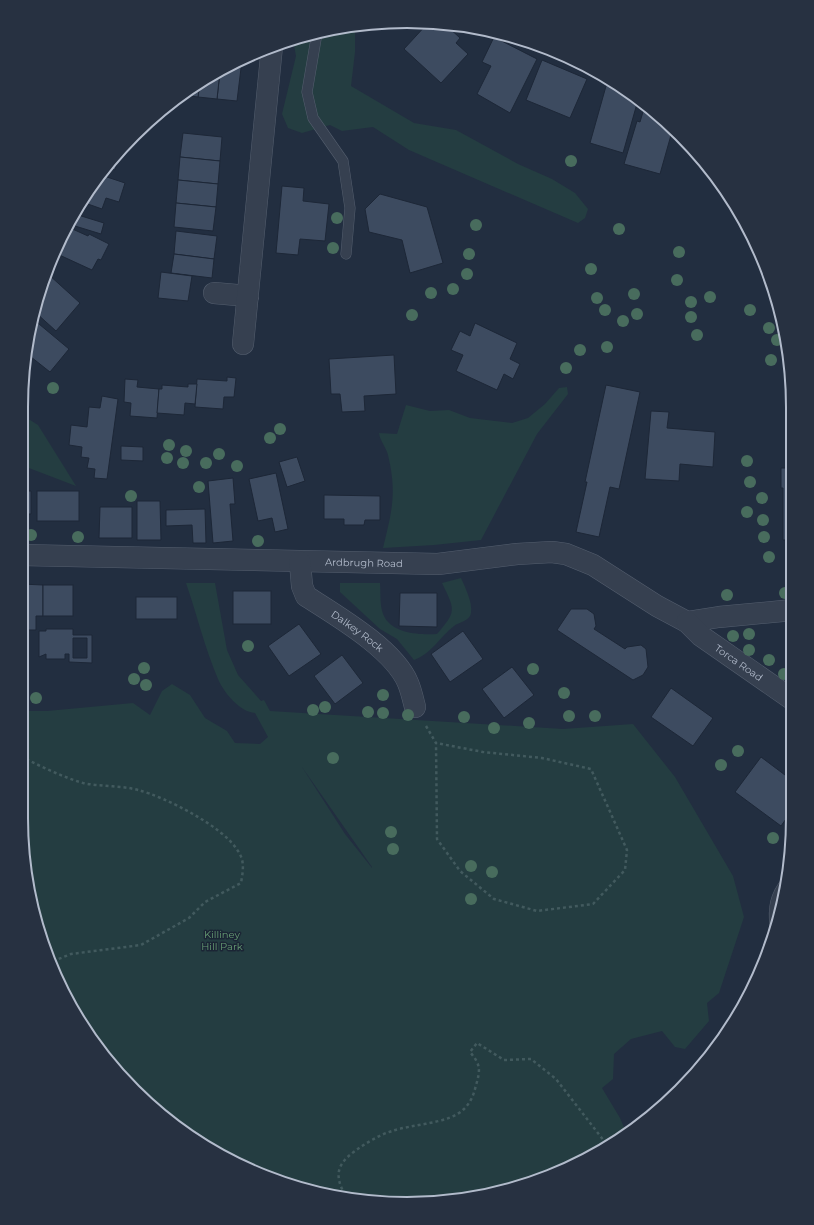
<svg xmlns="http://www.w3.org/2000/svg" width="814" height="1225" viewBox="0 0 814 1225" font-family="Montserrat,sans-serif">
  <style>
    .green { fill: #243d41; fill-rule: evenodd }
    .building { fill: #3d4b60; stroke: #1d2737; fill-rule: evenodd }
    .lines { fill: none; stroke-linecap: round; stroke-linejoin: round }
    .lane-casing { stroke: #545e6e; stroke-width: 11 }
    .street-casing { stroke: #545e6e; stroke-width: 22 }
    .path { stroke: #425a5e; stroke-width: 2.5; stroke-dasharray: 3 3; stroke-linecap: butt }
    .lane { stroke: #364050; stroke-width: 10 }
    .street { stroke: #364050; stroke-width: 21 }
    .tree { fill: #486c5d }
    .labels { text-anchor: middle; dominant-baseline: central; stroke-width: 3; stroke-linejoin: round; paint-order: stroke }
    .street-label { font-size: 10px; fill: #b2bbcb; stroke: #1b2535 }
    .park-label { font-size: 10px; fill: #679e74; stroke: #1b2535 }
    .rim { fill: none; stroke: #b2bbcb; stroke-width: 2 }
  </style>
  <rect width="100%" height="100%" fill="#222e40"/>
  <g class="green">
    <path d="M355,26V52L351,86L414,123L456,130L518,164L552,179L575,193L588,209L585,218L578,223L409,150L373,127L342,131L330,125L302,133L288,128L282,114L296,56L293,40L331,28Z"/>
    <path d="M567,387L568,394L537,434L481,540L434,545L383,548C392,511 397,493 388,455C386,447 380,441 379,433L397,434L406,405L430,411L449,410L470,418L512,423L528,418L545,404L559,388Z"/>
    <path d="M21,420H30L38,425L76,486L21,465Z"/>
    <path d="M461,578C465,587 473,603 471,613C470,621 459,622 454,626C440,637 431,654 414,660L397,639L380,629L340,592V583H380C381,594 379,608 385,618C395,634 421,635 437,634C457,611 455,610 442,583Z"/>
    <path d="M186,583H215L227,650L238,675L261,701L264,700L270,711L563,729L633,724L675,777L733,876L744,917L719,993L707,1003L709,1021L685,1049L675,1047L662,1031L631,1039L614,1054L613,1079L602,1088L620,1118L626,1132L600,1152L483,1197L382,1203L259,1175L172,1124L86,1033L41,942L21,818V711H47L133,703L150,715L162,691L172,684L190,695L205,718L227,731L235,743L260,744L268,737L255,713C240,712 224,693 218,679C205,649 197,615 186,583ZM302,767L372,867V868L345,834Z"/>
  </g>
  <g class="building">
    <path d="M409,21V25L388,26V23Z"/>
    <path d="M428,23L446,25L460,38L456,43L468,54L441,83L404,49Z"/>
    <path d="M494,37L537,59L510,113L477,94L491,66L482,62Z"/>
    <path d="M242,60L237,101L217,99L220,71Z"/>
    <path d="M542,60L587,79L570,118L526,100Z"/>
    <path d="M220,71L217,99L198,97L200,82Z"/>
    <path d="M608,79L621,86L638,100L623,153L590,143Z"/>
    <path d="M200,82L198,97L182,95L192,86Z"/>
    <path d="M645,105L673,128L660,174L624,164L637,121L640,122Z"/>
    <path d="M183,133L222,137L220,161L180,157Z"/>
    <path d="M119,155L115,170L110,168Z"/>
    <path d="M180,157L220,161L218,184L178,180Z"/>
    <path d="M104,176L125,183L119,202L106,198L102,209L85,203Z"/>
    <path d="M178,180L218,184L216,207L176,203Z"/>
    <path d="M282,186L304,188L303,201L329,204L325,241L300,239L298,255L276,253Z"/>
    <path d="M380,194L427,207L443,263L410,273L402,240L369,232L365,209Z"/>
    <path d="M176,203L216,207L213,231L174,227Z"/>
    <path d="M78,215L104,223L101,234L75,226Z"/>
    <path d="M69,225L68,227L88,236L89,234L109,244L101,260L98,259L92,270L55,253L61,236Z"/>
    <path d="M176,231L217,236L214,259L174,254Z"/>
    <path d="M174,254L214,259L212,278L171,273Z"/>
    <path d="M161,272L192,276L188,301L158,298Z"/>
    <path d="M48,274L80,303L56,331L35,312Z"/>
    <path d="M33,319L69,349L50,372L26,353L28,332Z"/>
    <path d="M475,323L517,343L510,359L520,364L513,379L504,374L497,390L456,371L463,355L451,350L460,331L470,336Z"/>
    <path d="M394,355L396,394L364,396L365,411L342,412L340,394H331L329,359Z"/>
    <path d="M227,377L236,378L234,397H224L223,409L195,407L197,379L227,381Z"/>
    <path d="M125,379L138,380L137,387L159,389L157,418L130,416L131,403L124,402Z"/>
    <path d="M188,384H197L195,404L185,403L184,415L157,413L159,389H162V385L188,387Z"/>
    <path d="M606,385L640,392L619,489L610,487L599,537L576,532L587,482H585Z"/>
    <path d="M102,396L118,399L107,479L94,478L95,469L87,468L89,458L81,457L82,447L69,445L71,425L87,427L89,407L100,408Z"/>
    <path d="M651,411L669,412L667,428L715,432L713,467L680,464L679,481L645,479Z"/>
    <path d="M121,446L143,447V461L121,460Z"/>
    <path d="M297,457L305,481L287,487L279,462Z"/>
    <path d="M781,468H793V540H783V488H781Z"/>
    <path d="M276,473L288,529L275,532L272,518L258,521L249,479Z"/>
    <path d="M233,478L235,504H230L233,541L213,543L208,481Z"/>
    <path d="M21,491H31V514H26V525H23V532H21Z"/>
    <rect x="37" y="491" width="42" height="30"/>
    <path d="M324,495L380,496V520H365L364,525H344V519H324Z"/>
    <path d="M137,501H160L161,540H137Z"/>
    <path d="M100,507H132V538H99Z"/>
    <path d="M205,509L206,543H193L192,525L166,526V510Z"/>
    <path d="M21,584L43,585V616H36V630H21Z"/>
    <rect x="43" y="585" width="30" height="31"/>
    <rect x="233" y="591" width="38" height="33"/>
    <path d="M400,593H437V627L399,626Z"/>
    <rect x="136" y="597" width="41" height="22"/>
    <path d="M571,609H587L594,614L596,626L594,629L625,649L627,647L641,645L646,649L648,667L643,675L633,680L557,630Z"/>
    <path d="M299,624L321,654L289,676L268,646Z"/>
    <path d="M46,629H73V635H92V663L69,662V654H65V659H46V654L39,657V631H46ZM73,638H87V658H73Z"/>
    <path d="M463,631L483,659L450,682L431,654Z"/>
    <path d="M342,655L363,683L335,704L314,676Z"/>
    <path d="M512,667L534,695L504,718L482,689Z"/>
    <path d="M671,688L713,718L693,746L651,717Z"/>
    <path d="M761,757L793,781V809L781,826L735,792Z"/>
  </g>
  <g class="lines">
    <defs>
      <g id="lane">
        <path d="M317,33L307,92L313,118L343,161L350,208L346,254"/>
        <path d="M775,926C773,908 775,895 787,881"/>
      </g>
      <g id="street">
        <path d="M214,293L248,296"/>
        <path d="M243,344L272,46"/>
        <path id="s1" d="M21,555L438,564L517,554L552,552L566,554L593,565L657,606L687,622L719,617L793,610"/>
        <path id="s2" d="M300,562L302,586L306,596C337,616 394,649 408,683C411,690 413,699 415,707"/>
        <path id="s3" d="M687,622L701,636L793,700"/>
      </g>
    </defs>
    <use href="#lane" class="lane-casing"/>
    <use href="#street" class="street-casing"/>
    <g class="path">
      <path d="M426,726L436,743L437,839L460,871L494,899L537,911L593,904L625,870L627,850L591,769L542,758L483,752L436,743"/>
      <path d="M21,757C41,766 62,777 83,783C101,787 120,785 138,790C165,797 223,826 238,851C245,861 243,871 241,883L205,902L189,918L141,945L71,954L51,962"/>
      <path d="M345,1195C334,1175 337,1164 355,1151C366,1143 379,1135 392,1131C412,1124 449,1124 464,1109C471,1102 474,1094 476,1085C481,1069 480,1064 470,1052L477,1043L504,1060L531,1059L556,1079L608,1146"/>
    </g>
    <use href="#lane" class="lane"/>
    <use href="#street" class="street"/>
  </g>
  <g class="tree">
    <circle cx="571" cy="161" r="6"/>
    <circle cx="337" cy="218" r="6"/>
    <circle cx="476" cy="225" r="6"/>
    <circle cx="619" cy="229" r="6"/>
    <circle cx="333" cy="248" r="6"/>
    <circle cx="679" cy="252" r="6"/>
    <circle cx="469" cy="254" r="6"/>
    <circle cx="591" cy="269" r="6"/>
    <circle cx="467" cy="274" r="6"/>
    <circle cx="677" cy="280" r="6"/>
    <circle cx="453" cy="289" r="6"/>
    <circle cx="431" cy="293" r="6"/>
    <circle cx="634" cy="294" r="6"/>
    <circle cx="710" cy="297" r="6"/>
    <circle cx="597" cy="298" r="6"/>
    <circle cx="691" cy="302" r="6"/>
    <circle cx="605" cy="310" r="6"/>
    <circle cx="750" cy="310" r="6"/>
    <circle cx="637" cy="314" r="6"/>
    <circle cx="412" cy="315" r="6"/>
    <circle cx="691" cy="317" r="6"/>
    <circle cx="623" cy="321" r="6"/>
    <circle cx="769" cy="328" r="6"/>
    <circle cx="697" cy="335" r="6"/>
    <circle cx="777" cy="340" r="6"/>
    <circle cx="607" cy="347" r="6"/>
    <circle cx="580" cy="350" r="6"/>
    <circle cx="771" cy="360" r="6"/>
    <circle cx="566" cy="368" r="6"/>
    <circle cx="53" cy="388" r="6"/>
    <circle cx="280" cy="429" r="6"/>
    <circle cx="270" cy="438" r="6"/>
    <circle cx="169" cy="445" r="6"/>
    <circle cx="186" cy="451" r="6"/>
    <circle cx="219" cy="454" r="6"/>
    <circle cx="167" cy="458" r="6"/>
    <circle cx="747" cy="461" r="6"/>
    <circle cx="183" cy="463" r="6"/>
    <circle cx="206" cy="463" r="6"/>
    <circle cx="237" cy="466" r="6"/>
    <circle cx="750" cy="482" r="6"/>
    <circle cx="199" cy="487" r="6"/>
    <circle cx="131" cy="496" r="6"/>
    <circle cx="762" cy="498" r="6"/>
    <circle cx="747" cy="512" r="6"/>
    <circle cx="763" cy="520" r="6"/>
    <circle cx="31" cy="535" r="6"/>
    <circle cx="78" cy="537" r="6"/>
    <circle cx="764" cy="537" r="6"/>
    <circle cx="258" cy="541" r="6"/>
    <circle cx="769" cy="557" r="6"/>
    <circle cx="785" cy="593" r="6"/>
    <circle cx="727" cy="595" r="6"/>
    <circle cx="749" cy="634" r="6"/>
    <circle cx="733" cy="636" r="6"/>
    <circle cx="248" cy="646" r="6"/>
    <circle cx="749" cy="650" r="6"/>
    <circle cx="769" cy="660" r="6"/>
    <circle cx="144" cy="668" r="6"/>
    <circle cx="533" cy="669" r="6"/>
    <circle cx="784" cy="674" r="6"/>
    <circle cx="134" cy="679" r="6"/>
    <circle cx="146" cy="685" r="6"/>
    <circle cx="564" cy="693" r="6"/>
    <circle cx="383" cy="695" r="6"/>
    <circle cx="36" cy="698" r="6"/>
    <circle cx="325" cy="707" r="6"/>
    <circle cx="313" cy="710" r="6"/>
    <circle cx="368" cy="712" r="6"/>
    <circle cx="383" cy="713" r="6"/>
    <circle cx="408" cy="715" r="6"/>
    <circle cx="569" cy="716" r="6"/>
    <circle cx="595" cy="716" r="6"/>
    <circle cx="464" cy="717" r="6"/>
    <circle cx="529" cy="723" r="6"/>
    <circle cx="494" cy="728" r="6"/>
    <circle cx="738" cy="751" r="6"/>
    <circle cx="333" cy="758" r="6"/>
    <circle cx="721" cy="765" r="6"/>
    <circle cx="391" cy="832" r="6"/>
    <circle cx="773" cy="838" r="6"/>
    <circle cx="393" cy="849" r="6"/>
    <circle cx="471" cy="866" r="6"/>
    <circle cx="492" cy="872" r="6"/>
    <circle cx="471" cy="899" r="6"/>
  </g>
  <g class="labels">
    <g class="street-label">
      <text stroke="none"><textPath href="#s1" startOffset="343">Ardbrugh Road</textPath></text>
      <text stroke="none"><textPath href="#s2" startOffset="97">Dalkey Rock</textPath></text>
      <text stroke="none"><textPath href="#s3" startOffset="66">Torca Road</textPath></text>
    </g>
    <g class="park-label">
      <text x="222" y="934">Killiney<tspan x="222" dy="12">Hill Park</tspan></text>
    </g>
  </g>
  <path d="M0 0H814V1225H0ZM407 28H407A379 379 0 0 1 786 407V818A379 379 0 0 1 407 1197H407A379 379 0 0 1 28 818V407A379 379 0 0 1 407 28Z" fill="#273141" fill-rule="evenodd"/>
  <path class="rim" d="M407 28H407A379 379 0 0 1 786 407V818A379 379 0 0 1 407 1197H407A379 379 0 0 1 28 818V407A379 379 0 0 1 407 28Z"/>
</svg>
